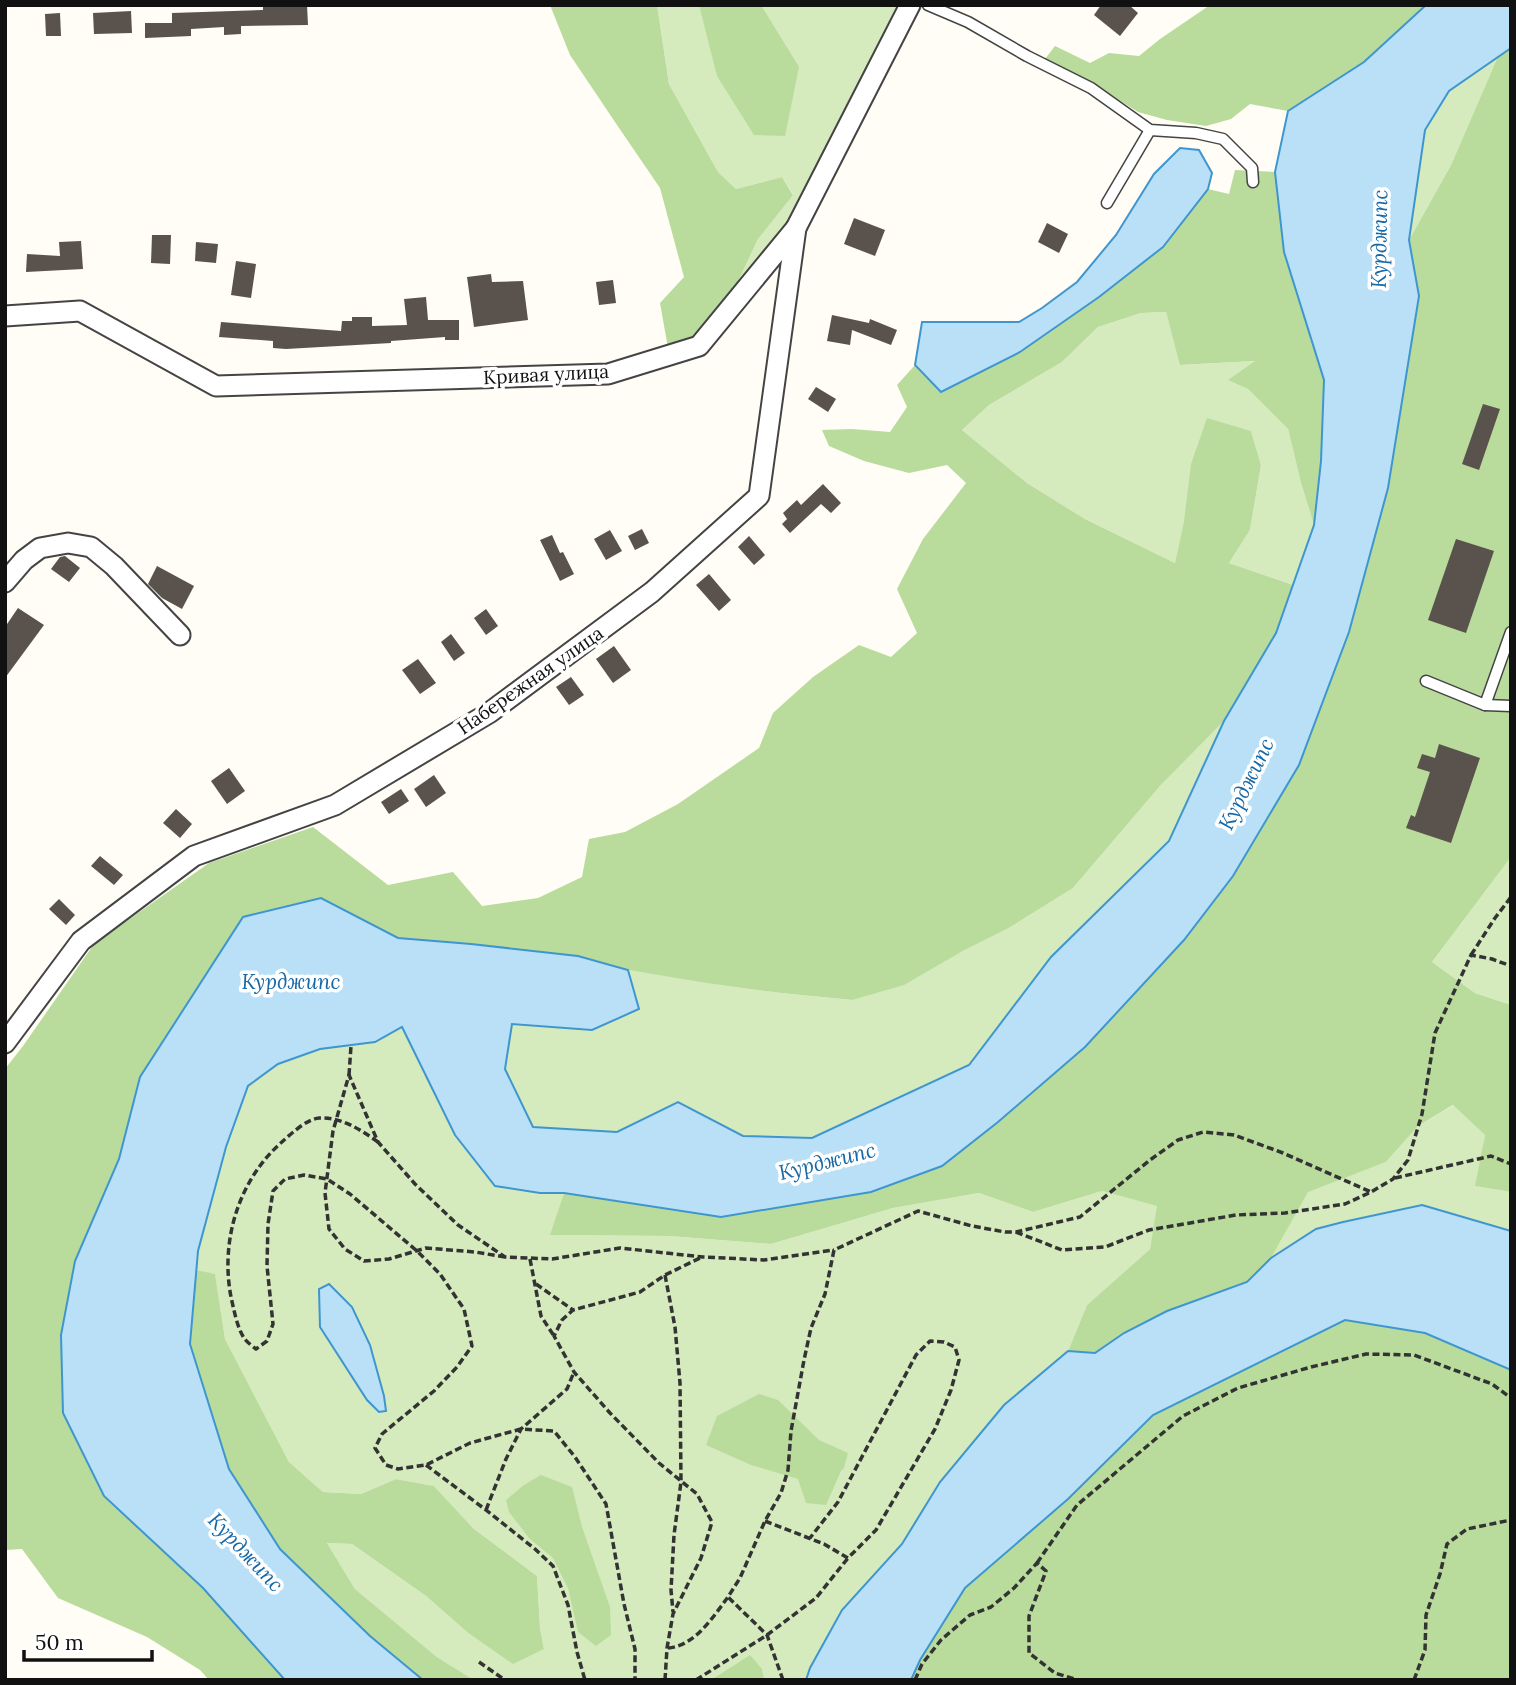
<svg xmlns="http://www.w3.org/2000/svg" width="1516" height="1685" viewBox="0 0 1516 1685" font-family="Lora,serif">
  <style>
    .green { fill: #d5ebbd }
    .forest { fill: #b9dc9c }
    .water { fill: #b9e0f7; stroke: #3f96cf; stroke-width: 2 }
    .building { fill: #5a524d }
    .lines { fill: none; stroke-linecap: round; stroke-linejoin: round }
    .lane-casing { stroke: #444; stroke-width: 13 }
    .street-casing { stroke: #444; stroke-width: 23 }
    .path { stroke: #333; stroke-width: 3.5; stroke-dasharray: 7 3.5; stroke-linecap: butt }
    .lane { stroke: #fff; stroke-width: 10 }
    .street { stroke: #fff; stroke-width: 19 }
    .labels { text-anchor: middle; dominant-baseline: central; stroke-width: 7; stroke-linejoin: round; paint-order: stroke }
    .street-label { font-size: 19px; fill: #111; stroke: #fff }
    .water-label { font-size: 21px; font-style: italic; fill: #1768a6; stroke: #fff }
  </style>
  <rect width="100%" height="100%" fill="#fffdf5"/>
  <g class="green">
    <path d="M657,5H897L813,180L789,220L735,288L758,239L793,194L782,177L736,189L718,172L669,84Z"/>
    <path d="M1499,54L1451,165L1409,240L1425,130L1449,91Z"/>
    <path d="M1166,312L1181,365L1256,361L1229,380L1248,389L1288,429L1301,483L1314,525L1293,585L1229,563L1250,530L1261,465L1251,431L1207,419L1175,563L1085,519L1027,483L962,430L989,405L1062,362L1098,327L1141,313Z"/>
    <path d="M1224,721L1169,841L1051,957L969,1065L812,1138L743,1136L678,1102L617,1132L533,1127L505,1069L512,1023L592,1030L639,1009L628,970L781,993L851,1000L961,952L1007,929L1073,888L1160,786Z"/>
    <path d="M1511,857V1005L1475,993L1432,962Z"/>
    <path d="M402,1026L424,1074L540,1193H564L551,1235L669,1236L771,1244L893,1208L979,1193L1033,1212L1102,1191L1158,1206L1150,1249L1087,1305L1068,1351L1004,1405L940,1482L902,1544L842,1610L810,1668L806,1680H474L437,1657L355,1589L327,1543L352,1544L426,1596L467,1632L544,1648L540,1628L537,1576L474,1529L434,1486L396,1479L361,1494L323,1492L289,1462L225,1339L215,1275L196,1270L198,1251L226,1147L248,1086L278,1064L320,1049L375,1042Z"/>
    <path d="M1454,1105L1485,1135L1476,1186L1511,1192V1231L1422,1205L1271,1258L1308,1191L1386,1162L1418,1126Z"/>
  </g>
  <g class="forest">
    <path d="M550,5H657L669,84L718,172L736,189L782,177L793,195L758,239L735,288L694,339L668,348L660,303L684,277L660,188L617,125L570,55Z"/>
    <path d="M699,5H761L799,67L785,136L754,135L717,76Z"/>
    <path d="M1210,5H1426L1364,62L1288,111L1250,104L1231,119L1206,126L1167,120L1138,112L1097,86L1045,59L1055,46L1090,63L1109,53L1139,56L1160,39Z"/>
    <path d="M1511,48V857L1432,962L1475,993L1511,1005V1192L1475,1186L1485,1135L1453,1105L1418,1126L1386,1162L1308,1192L1271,1258L1248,1282L1167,1311L1124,1333L1095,1353L1068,1351L1087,1305L1150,1249L1157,1206L1102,1191L1033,1212L979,1193L893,1208L771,1244L669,1236L550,1235L564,1193L641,1204L998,1122L1085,1047L1184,940L1233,876L1299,765L1349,632L1388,488L1419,296L1409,240L1451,165L1499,54Z"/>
    <path d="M1235,170L1275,172L1284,252L1324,380L1321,461L1314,525L1301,483L1288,429L1248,389L1228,380L1255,361L1180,365L1166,312L1141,313L1098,327L1062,362L989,405L962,430L1027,483L1085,519L1175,563L1184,521L1191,464L1207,418L1251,431L1261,465L1250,530L1229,563L1293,585L1276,633L1224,721L1160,786L1073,888L1007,929L961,952L904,985L852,1000L781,993L707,983L628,970L578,956L471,944L397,938L321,898L140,1077L119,1159L75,1261L203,1588L285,1680H209L200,1670L147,1637L58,1598L22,1549L5,1550V1069L23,1046L94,944L209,863L313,827L388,885L453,872L482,906L538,898L582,877L589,839L625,832L678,804L759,748L773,713L813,677L859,645L891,657L917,633L897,589L923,539L966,483L947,465L909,473L864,461L829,446L822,430L852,429L890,432L907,407L897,385L915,365L941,392L1020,352L1099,297L1163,247L1208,189L1229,194Z"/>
    <path d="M196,1270L215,1274L225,1339L289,1462L323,1492L361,1494L396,1479L434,1486L474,1529L537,1576L540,1628L544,1649L513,1664L467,1632L426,1596L352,1544L327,1543L355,1589L437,1657L474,1680H423L370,1636L280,1549L229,1469L190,1345Z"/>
    <path d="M1345,1320L1425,1333L1511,1370V1680H911L920,1660L965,1588L1068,1499L1153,1415Z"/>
    <path d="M759,1394L778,1400L819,1440L848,1453L844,1468L841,1471L826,1505L806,1503L798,1479L751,1465L706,1445L717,1416Z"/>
    <path d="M541,1475L572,1487L582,1527L610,1607L611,1635L596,1646L578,1632L568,1588L553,1558L529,1538L509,1512L506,1500L524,1485Z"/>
    <path d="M750,1655L762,1669L764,1680H711Z"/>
  </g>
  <g class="water">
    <path d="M1426,5H1511V48L1449,91L1425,130L1409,240L1419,296L1388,488L1349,632L1299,765L1233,876L1184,940L1085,1047L998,1122L942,1166L871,1192L721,1217L564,1193H540L495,1186L455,1135L402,1027L375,1042L320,1049L278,1064L248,1086L226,1147L198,1251L190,1344L229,1469L280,1549L370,1636L423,1680H285L203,1588L104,1496L63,1413L61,1335L75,1261L119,1159L140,1077L243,917L321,898L398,938L471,944L578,956L628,970L639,1009L592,1030L512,1024L505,1069L533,1127L617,1132L678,1102L743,1136L812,1138L969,1065L1051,957L1169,841L1224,721L1276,633L1314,525L1321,461L1324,380L1284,252L1275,172L1288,111L1364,62Z"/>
    <path d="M1180,148L1199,150L1212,173L1208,189L1163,247L1099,297L1020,352L941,392L915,365L922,322H1019L1042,308L1077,282L1116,235L1154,174Z"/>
    <path d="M1422,1205L1511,1231V1370L1425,1333L1345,1320L1153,1415L1068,1499L965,1588L920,1660L911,1680H806L810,1668L842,1610L902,1544L940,1482L1004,1405L1068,1351L1095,1353L1124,1333L1167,1311L1247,1282L1271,1258L1316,1229L1343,1222Z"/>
    <path d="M329,1284L352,1307L370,1345L384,1396L386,1411L379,1412L367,1400L320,1327L319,1289Z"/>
  </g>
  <g class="building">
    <path d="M263,5H307L308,25L241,26V34L224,35V27L191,29V36L145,38V23H172V13L263,10Z"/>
    <path d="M1101,5H1129L1138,13L1120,36L1094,15Z"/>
    <path d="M131,11L132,33L94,34L93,13Z"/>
    <path d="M60,13L61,36H46L45,14Z"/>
    <path d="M854,218L885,230L875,256L844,244Z"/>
    <path d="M1047,223L1068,234L1059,253L1038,242Z"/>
    <path d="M152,235H171L170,264L151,263Z"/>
    <path d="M81,241L83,269L26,272L27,254L60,256L59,242Z"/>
    <path d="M196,242L218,244L216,263L195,261Z"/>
    <path d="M236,261L256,264L251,298L231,295Z"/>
    <path d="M491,274L492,282L523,281L528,320L474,327L467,277Z"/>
    <path d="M613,280L616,303L599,305L596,282Z"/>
    <path d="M426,297L428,320H459V340H445V337L391,341V343L286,349L273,348V341L219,337L221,322L341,331L342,321H352V317H372V326L407,325L404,299Z"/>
    <path d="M832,315L869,323L870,319L897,330L891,345L852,330L850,345L827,341Z"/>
    <path d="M816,387L836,399L828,412L808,399Z"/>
    <path d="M1483,404L1500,409L1479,470L1462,464Z"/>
    <path d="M823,484L841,503L831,513L821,504L790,533L782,524L787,519L783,513L797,500L801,505Z"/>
    <path d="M642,529L649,543L635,550L628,536Z"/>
    <path d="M610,530L622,551L606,560L594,539Z"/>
    <path d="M552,535L560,553L563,552L574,574L560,581L540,540Z"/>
    <path d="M749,536L765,555L754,565L738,547Z"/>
    <path d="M1456,539L1494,551L1466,633L1428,620Z"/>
    <path d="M65,556L80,568L69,582L51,569L60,557Z"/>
    <path d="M157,566L194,586L182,609L162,598L148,584Z"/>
    <path d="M709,574L731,600L719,611L696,585Z"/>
    <path d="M18,608L44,625L5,678V627Z"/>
    <path d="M486,609L498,626L486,635L474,618Z"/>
    <path d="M451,634L465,653L454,661L441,642Z"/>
    <path d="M614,646L631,670L613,683L596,659Z"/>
    <path d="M418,659L436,683L420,694L402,670Z"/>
    <path d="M571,677L584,695L569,705L556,687Z"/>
    <path d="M1439,744L1480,758L1451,843L1406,828L1411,815L1415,817L1430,772L1417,768L1422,754L1435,758Z"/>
    <path d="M229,768L245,791L227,804L211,781Z"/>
    <path d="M434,775L446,793L426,807L414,789Z"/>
    <path d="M401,789L409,801L389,814L381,802Z"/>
    <path d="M176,809L192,824L180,838L163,823Z"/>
    <path d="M100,856L123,875L114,885L91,866Z"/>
    <path d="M59,899L75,915L66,925L49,909Z"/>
  </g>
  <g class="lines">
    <defs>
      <g id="lane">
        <path d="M928,5L968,22L1027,56L1091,88L1150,130L1196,133L1223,139L1252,168L1253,182"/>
        <path d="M1107,203L1150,130"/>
        <path d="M1426,681L1485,705L1511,706"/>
        <path d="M1485,705L1511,632"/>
      </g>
      <g id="street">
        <path d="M5,316L80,311L216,386L608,374L699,346L796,228L910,5"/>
        <path d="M5,582L24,560L40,548L68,543L91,547L114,566L180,635"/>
        <path d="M5,1043L81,941L194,856L335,805L489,713L652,592L759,496L796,228"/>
      </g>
    </defs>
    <use href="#lane" class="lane-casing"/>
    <use href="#street" class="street-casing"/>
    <g class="path">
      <path d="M1471,955L1495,918L1511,897"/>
      <path d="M349,1075L351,1046"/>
      <path d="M378,1142C361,1130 342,1117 319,1118C307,1119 292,1133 283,1141C239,1179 220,1240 231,1297C234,1310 237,1327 244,1338C247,1342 252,1346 256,1349L267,1341L273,1324L267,1266L268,1224L273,1191L285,1179L304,1175L327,1179L350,1194L417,1251L440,1274L464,1309L472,1346L457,1367L434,1391L382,1434L375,1448L386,1465L398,1469L426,1465L470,1443L521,1429L554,1431L575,1457L606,1504L624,1604L635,1649V1680"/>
      <path d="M1395,1178L1491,1156L1511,1164"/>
      <path d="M1016,1232L1062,1250L1105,1247L1149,1230L1236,1215L1285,1213L1345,1204L1371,1192L1393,1179L1408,1160L1422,1114L1435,1033L1471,955L1492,959L1511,966"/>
      <path d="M505,1257L475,1252L426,1248L389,1259L364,1261L345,1249L329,1229L325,1193L333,1131L349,1075L378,1142L415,1184L458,1225L505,1257L552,1259L620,1248L703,1257L764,1260L834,1250"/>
      <path d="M530,1259L541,1316L554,1336"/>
      <path d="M665,1275L675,1327L680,1383L681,1482L674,1535L671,1590L673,1612"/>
      <path d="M536,1284L573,1310"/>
      <path d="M426,1465L486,1510L535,1549L553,1566L568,1605L577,1652L585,1680"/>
      <path d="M486,1510L506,1459L521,1429L567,1389L574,1372"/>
      <path d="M765,1521L824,1544L848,1558L876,1530L935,1429L951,1390L959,1360L955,1347L944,1342L930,1341L916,1355L838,1502L810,1538"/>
      <path d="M1037,1563L1077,1505L1183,1416L1238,1388L1311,1367L1366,1354L1414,1355L1492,1384L1511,1398"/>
      <path d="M668,1648C695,1646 713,1617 728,1597"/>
      <path d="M479,1662L505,1680"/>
      <path d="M665,1680L667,1648L673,1614L701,1558L712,1522L697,1494L659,1463L610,1413L574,1372L554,1336L562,1320L573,1310L640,1292L665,1275L702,1257"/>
      <path d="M696,1680L767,1635L816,1598L848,1558"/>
      <path d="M783,1680L767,1635L728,1597L740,1578L765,1521L781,1493L788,1470L791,1431L804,1360L811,1328L825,1294L834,1250L918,1211L972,1226L1005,1232H1016L1080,1217L1150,1160L1178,1140L1203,1132L1234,1135L1283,1153L1371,1192"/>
      <path d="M915,1680L922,1664L941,1640L970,1615L991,1607L1014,1588L1037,1563L1046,1571L1029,1616V1653L1055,1673L1078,1680"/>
      <path d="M1414,1680L1425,1650L1426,1615L1440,1574L1447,1544L1467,1529L1511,1520"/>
    </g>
    <use href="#lane" class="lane"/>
    <use href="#street" class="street"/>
  </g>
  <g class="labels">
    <g class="street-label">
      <text transform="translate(546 374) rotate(-3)">Кривая улица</text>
      <text transform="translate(530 680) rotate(-35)">Набережная улица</text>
    </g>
    <g class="water-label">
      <text transform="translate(1379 239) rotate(-89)">Курджипс</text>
      <text transform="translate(1246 784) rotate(-64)">Курджипс</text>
      <text x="291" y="981">Курджипс</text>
      <text transform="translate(827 1161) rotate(-14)">Курджипс</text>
      <text transform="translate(246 1552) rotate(47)">Курджипс</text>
    </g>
  </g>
  <rect width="1516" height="1685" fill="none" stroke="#111111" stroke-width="14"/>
  <path d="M24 1650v10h128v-10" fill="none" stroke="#111111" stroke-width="3.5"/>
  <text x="35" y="1650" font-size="21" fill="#111111" stroke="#ffffff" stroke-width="5" paint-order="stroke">50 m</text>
</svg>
